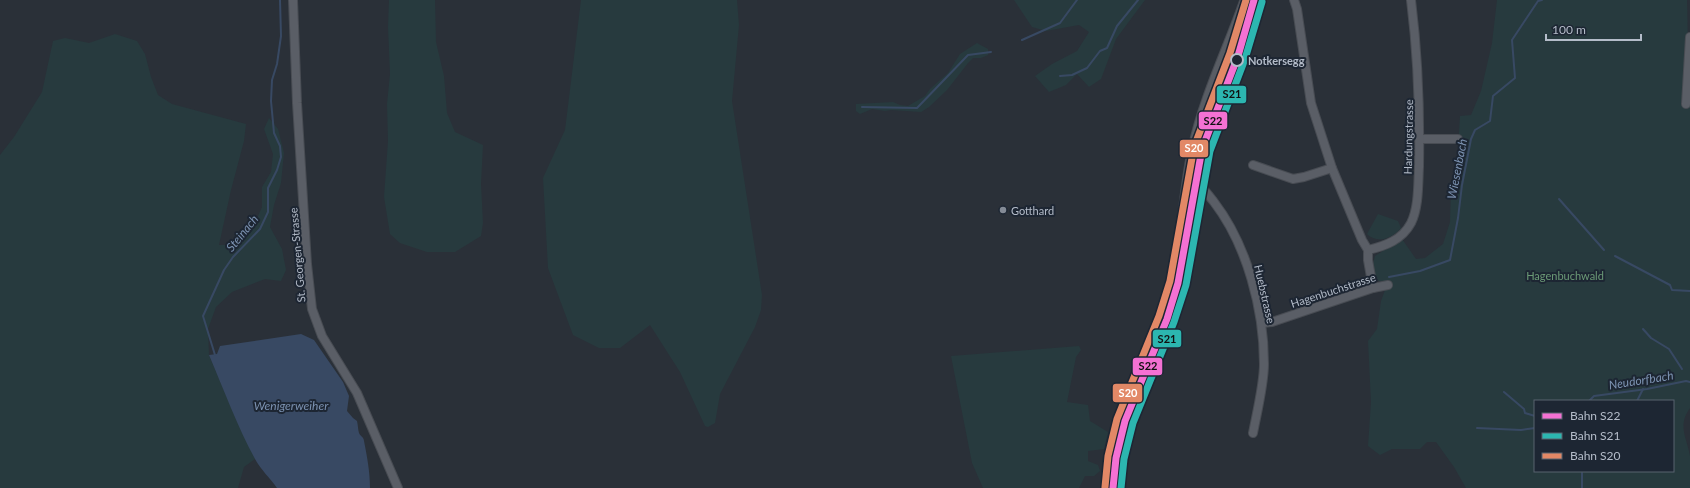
<svg xmlns="http://www.w3.org/2000/svg" width="1690" height="488" viewBox="0 0 1690 488" font-family="Lato,sans-serif">
  <style>
    .green { fill: #273a3e; fill-rule: evenodd }
    .water { fill: #384963 }
    .lines { fill: none; stroke-linecap: round; stroke-linejoin: round }
    .stream { stroke: #384963; stroke-width: 2 }
    .street-casing { stroke: #484c53; stroke-width: 10 }
    .secondary-casing { stroke: #484c53; stroke-width: 13 }
    .street { stroke: #5a5e66; stroke-width: 8 }
    .secondary { stroke: #595d64; stroke-width: 11 }
    .rail-casing { stroke: #595d64; stroke-width: 3.5 }
    .rail { stroke: #1d2633; stroke-width: 2; stroke-dasharray: 6; stroke-linecap: butt }
    .rail-1-casing { stroke: #1d2633; stroke-width: 10 }
    .rail-2-casing { stroke: #1d2633; stroke-width: 10 }
    .rail-3-casing { stroke: #1d2633; stroke-width: 10 }
    .rail-1 { stroke: #f471d3; stroke-width: 7 }
    .rail-2 { stroke: #2cb6b0; stroke-width: 7 }
    .rail-3 { stroke: #e28866; stroke-width: 7 }
    .stop-dot { fill: #1d2633; stroke: #b4bcc9; stroke-width: 2 }
    .poi-dot { fill: #848b96; stroke: #1d2633; stroke-width: 1.5 }
    .labels { text-anchor: middle; dominant-baseline: central; stroke-width: 4; stroke-linejoin: round; paint-order: stroke }
    .stop-label { font-size: 11px; font-weight: bold; fill: #b4bcc9; stroke: #1d2633; text-anchor: start }
    .street-label { font-size: 11px; fill: #b4bcc9; stroke: #1d2633 }
    .poi-label { font-size: 11px; fill: #b4bcc9; stroke: #1d2633; text-anchor: start }
    .park-label { font-size: 11px; fill: #6b9a76; stroke: #1d2633 }
    .water-label { font-size: 12px; font-style: italic; fill: #7c92b1; stroke: #1d2633 }
    .line-badge { stroke: #1d2633; stroke-width: 1.5 }
    .badge-label { font-size: 11px; text-anchor: middle; font-weight: bold; fill: #fff }
    .pale-badge-label { font-size: 11px; text-anchor: middle; font-weight: bold; fill: #111 }
  </style>
  <rect width="100%" height="100%" fill="#2a3038"/>
  <g class="green">
    <path d="M389,0H435L436,42L444,76L447,113L455,132L483,145L481,184L483,223L481,236L455,252H427L400,243L390,234L384,197L388,141L387,104L390,74L388,27Z"/>
    <path d="M581,0H737L739,25L732,101L762,295L761,310L755,327L720,394L715,423L708,427L705,426L680,372L650,325L620,348H599L573,335L548,268L543,178L565,130Z"/>
    <path d="M1014,0H1145L1116,39L1101,79L1089,87L1077,74L1066,85L1049,92L1035,76L1052,64L1077,51L1089,32L1079,25L1046,31L1032,27Z"/>
    <path d="M1497,0H1687C1688,24 1687,48 1690,73V408C1677,426 1687,438 1690,456C1690,466 1690,478 1690,488H1466L1454,467L1436,442H1427L1420,449H1392L1380,455L1368,446L1371,402L1368,341L1377,329L1381,301L1388,282L1379,281L1375,278L1373,264L1375,256L1402,239L1416,259L1425,258L1443,244L1450,222L1451,188L1457,164L1460,116L1471,115L1481,91L1492,43ZM1535,401H1673V471H1535Z"/>
    <path d="M115,34L137,41L145,54L151,77L158,95L172,104L246,124L244,141L231,190L219,245H238L254,225L262,207V187L271,172L273,154L264,129L269,118L278,129L284,153L281,183L274,205L270,227L282,249L286,270L281,281L265,279L232,292L216,307L208,329L209,355L237,421L255,459L244,467L238,488H0V155L14,137L42,92L53,41L65,38L89,43Z"/>
    <path d="M977,43L988,49V55L981,58H973L968,63L947,90L929,107L921,112L891,110L885,111L872,109L860,114L856,111V104L893,102L900,105L908,106L925,96L930,89L948,73L960,54Z"/>
    <path d="M1378,214L1398,221L1401,228C1392,239 1377,244 1367,234Z"/>
    <path d="M1079,346L1081,350L1076,357L1067,402L1088,405L1090,421L1108,432L1104,449L1088,451V461L1098,465L1100,471L1094,476H1085L1079,488H983L972,463L951,356Z"/>
  </g>
  <path class="water" d="M301,334L314,340L343,382L349,396L347,411L353,418L357,421C358,425 358,430 359,433C360,436 364,437 364,441C367,456 370,472 370,488H277C270,478 261,470 255,459C237,426 224,390 209,355L217,354L220,346Z"/>
  <g class="lines">
    <g class="stream">
      <path d="M1022,40L1060,23L1077,0"/>
      <path d="M1060,76L1072,75L1087,68L1100,51L1107,48L1117,26L1138,0"/>
      <path d="M862,107L917,108L968,55L991,52"/>
      <path d="M1559,199L1604,250"/>
      <path d="M1615,256L1670,285L1672,290L1690,291"/>
      <path d="M1389,277L1420,271L1450,260L1458,218L1462,185L1471,139L1475,130L1490,121L1493,96L1515,78L1512,40L1538,1L1542,0"/>
      <path d="M1643,329L1651,338L1669,349L1682,369"/>
      <path d="M215,355L203,316L224,270L233,257L260,229L268,212V188L277,170L281,157L280,146L274,133L271,101L272,80L277,64L281,36L280,0"/>
      <path d="M1504,392L1524,409L1525,413L1535,416"/>
      <path d="M1589,401L1594,396L1647,389L1686,381L1690,382"/>
      <path d="M1637,401L1643,389"/>
      <path d="M1477,428L1521,430L1535,428"/>
      <path d="M1582,488V473"/>
    </g>
    <defs>
      <g id="street">
        <path d="M293,0L297,103L307,264L312,309L322,336L357,393L398,488"/>
        <path d="M1294,0L1297,9L1311,103L1332,168L1362,240L1368,250V260L1373,288"/>
        <path d="M1686,104L1690,37"/>
        <path d="M1420,139H1458"/>
        <path d="M1253,165L1293,179L1304,177L1332,168"/>
        <path d="M1189,182C1201,184 1206,192 1214,202C1247,245 1264,309 1264,364C1264,384 1257,412 1253,433"/>
        <path d="M1368,250C1385,246 1402,240 1411,223C1419,207 1418,184 1419,167C1420,110 1418,56 1411,0"/>
        <path d="M1262,323L1272,322L1373,288L1388,285"/>
      </g>
      <path id="secondary" d="M1107,488C1111,418 1150,359 1170,294C1184,246 1183,196 1194,148C1205,97 1229,49 1246,0"/>
    </defs>
    <use href="#street" class="street-casing"/>
    <use href="#secondary" class="secondary-casing"/>
    <use href="#street" class="street"/>
    <use href="#secondary" class="secondary"/>
    <defs>
      <path id="rail" d="M1197,171L1209,114L1254,0"/>
    </defs>
    <use href="#rail" class="rail-casing"/>
    <use href="#rail" class="rail"/>
    <defs>
      <path id="rail-1" d="M1113,488L1116,458L1125,421L1167,319L1178,283L1202,149L1238,56L1254,0"/>
      <path id="rail-2" d="M1121,488L1124,459L1133,423L1174,322L1186,285L1210,151L1245,59L1262,2"/>
      <path id="rail-3" d="M1105,487L1108,456L1117,419L1159,316L1170,281L1194,147L1230,53L1246,0"/>
    </defs>
    <use href="#rail-1" class="rail-1-casing"/>
    <use href="#rail-2" class="rail-2-casing"/>
    <use href="#rail-3" class="rail-3-casing"/>
    <use href="#rail-1" class="rail-1"/>
    <use href="#rail-2" class="rail-2"/>
    <use href="#rail-3" class="rail-3"/>
  </g>
  <circle class="stop-dot" cx="1237" cy="60" r="6"/>
  <circle class="poi-dot" cx="1003" cy="210" r="4"/>
  <g class="labels">
    <g class="stop-label">
      <text x="1248" y="60">Notkersegg</text>
    </g>
    <g class="street-label">
      <text transform="translate(1408 137) rotate(-89)">Hardungstrasse</text>
      <text transform="translate(297 255) rotate(-95)">St. Georgen-Strasse</text>
      <text transform="translate(1333 290) rotate(-18)">Hagenbuchstrasse</text>
      <text transform="translate(1265 294) rotate(77)">Huebstrasse</text>
    </g>
    <g class="poi-label">
      <text x="1011" y="210">Gotthard</text>
    </g>
    <g class="park-label">
      <text x="1565" y="275">Hagenbuchwald</text>
    </g>
    <g class="water-label">
      <text transform="translate(1457 169) rotate(-79)">Wiesenbach</text>
      <text transform="translate(242 233) rotate(-51)">Steinach</text>
      <text transform="translate(1641 380) rotate(-9)">Neudorfbach</text>
      <text x="291" y="405">Wenigerweiher</text>
    </g>
  </g>
  <g class="line-badge">
    <rect x="1216" y="85" width="31" height="19" rx="4" fill="#2cb6b0"/>
    <rect x="1198" y="111" width="30" height="19" rx="4" fill="#f471d3"/>
    <rect x="1179" y="139" width="30" height="19" rx="4" fill="#e28866"/>
    <rect x="1152" y="329" width="30" height="19" rx="4" fill="#2cb6b0"/>
    <rect x="1132" y="357" width="31" height="19" rx="4" fill="#f471d3"/>
    <rect x="1112" y="383" width="31" height="20" rx="4" fill="#e28866"/>
  </g>
  <g class="badge-label">
    <text x="1194" y="152">S20</text>
    <text x="1128" y="397">S20</text>
  </g>
  <g class="pale-badge-label">
    <text x="1232" y="98">S21</text>
    <text x="1213" y="125">S22</text>
    <text x="1167" y="343">S21</text>
    <text x="1148" y="370">S22</text>
  </g>
  <rect x="1534" y="400" width="140" height="72" fill="#1d2633" stroke="#59626f"/>
  <rect x="1542" y="413" width="20" height="6" fill="#f471d3" stroke="#59626f"/>
  <text x="1570" y="420" font-size="12" fill="#b4bcc9">Bahn S22</text>
  <rect x="1542" y="433" width="20" height="6" fill="#2cb6b0" stroke="#59626f"/>
  <text x="1570" y="440" font-size="12" fill="#b4bcc9">Bahn S21</text>
  <rect x="1542" y="453" width="20" height="6" fill="#e28866" stroke="#59626f"/>
  <text x="1570" y="460" font-size="12" fill="#b4bcc9">Bahn S20</text>
  <path d="M1546 34v6h95v-6" fill="none" stroke="#b4bcc9" stroke-width="2"/>
  <text x="1552" y="34" font-size="12" fill="#b4bcc9" stroke="#1d2633" stroke-width="3" paint-order="stroke">100 m</text>
</svg>
